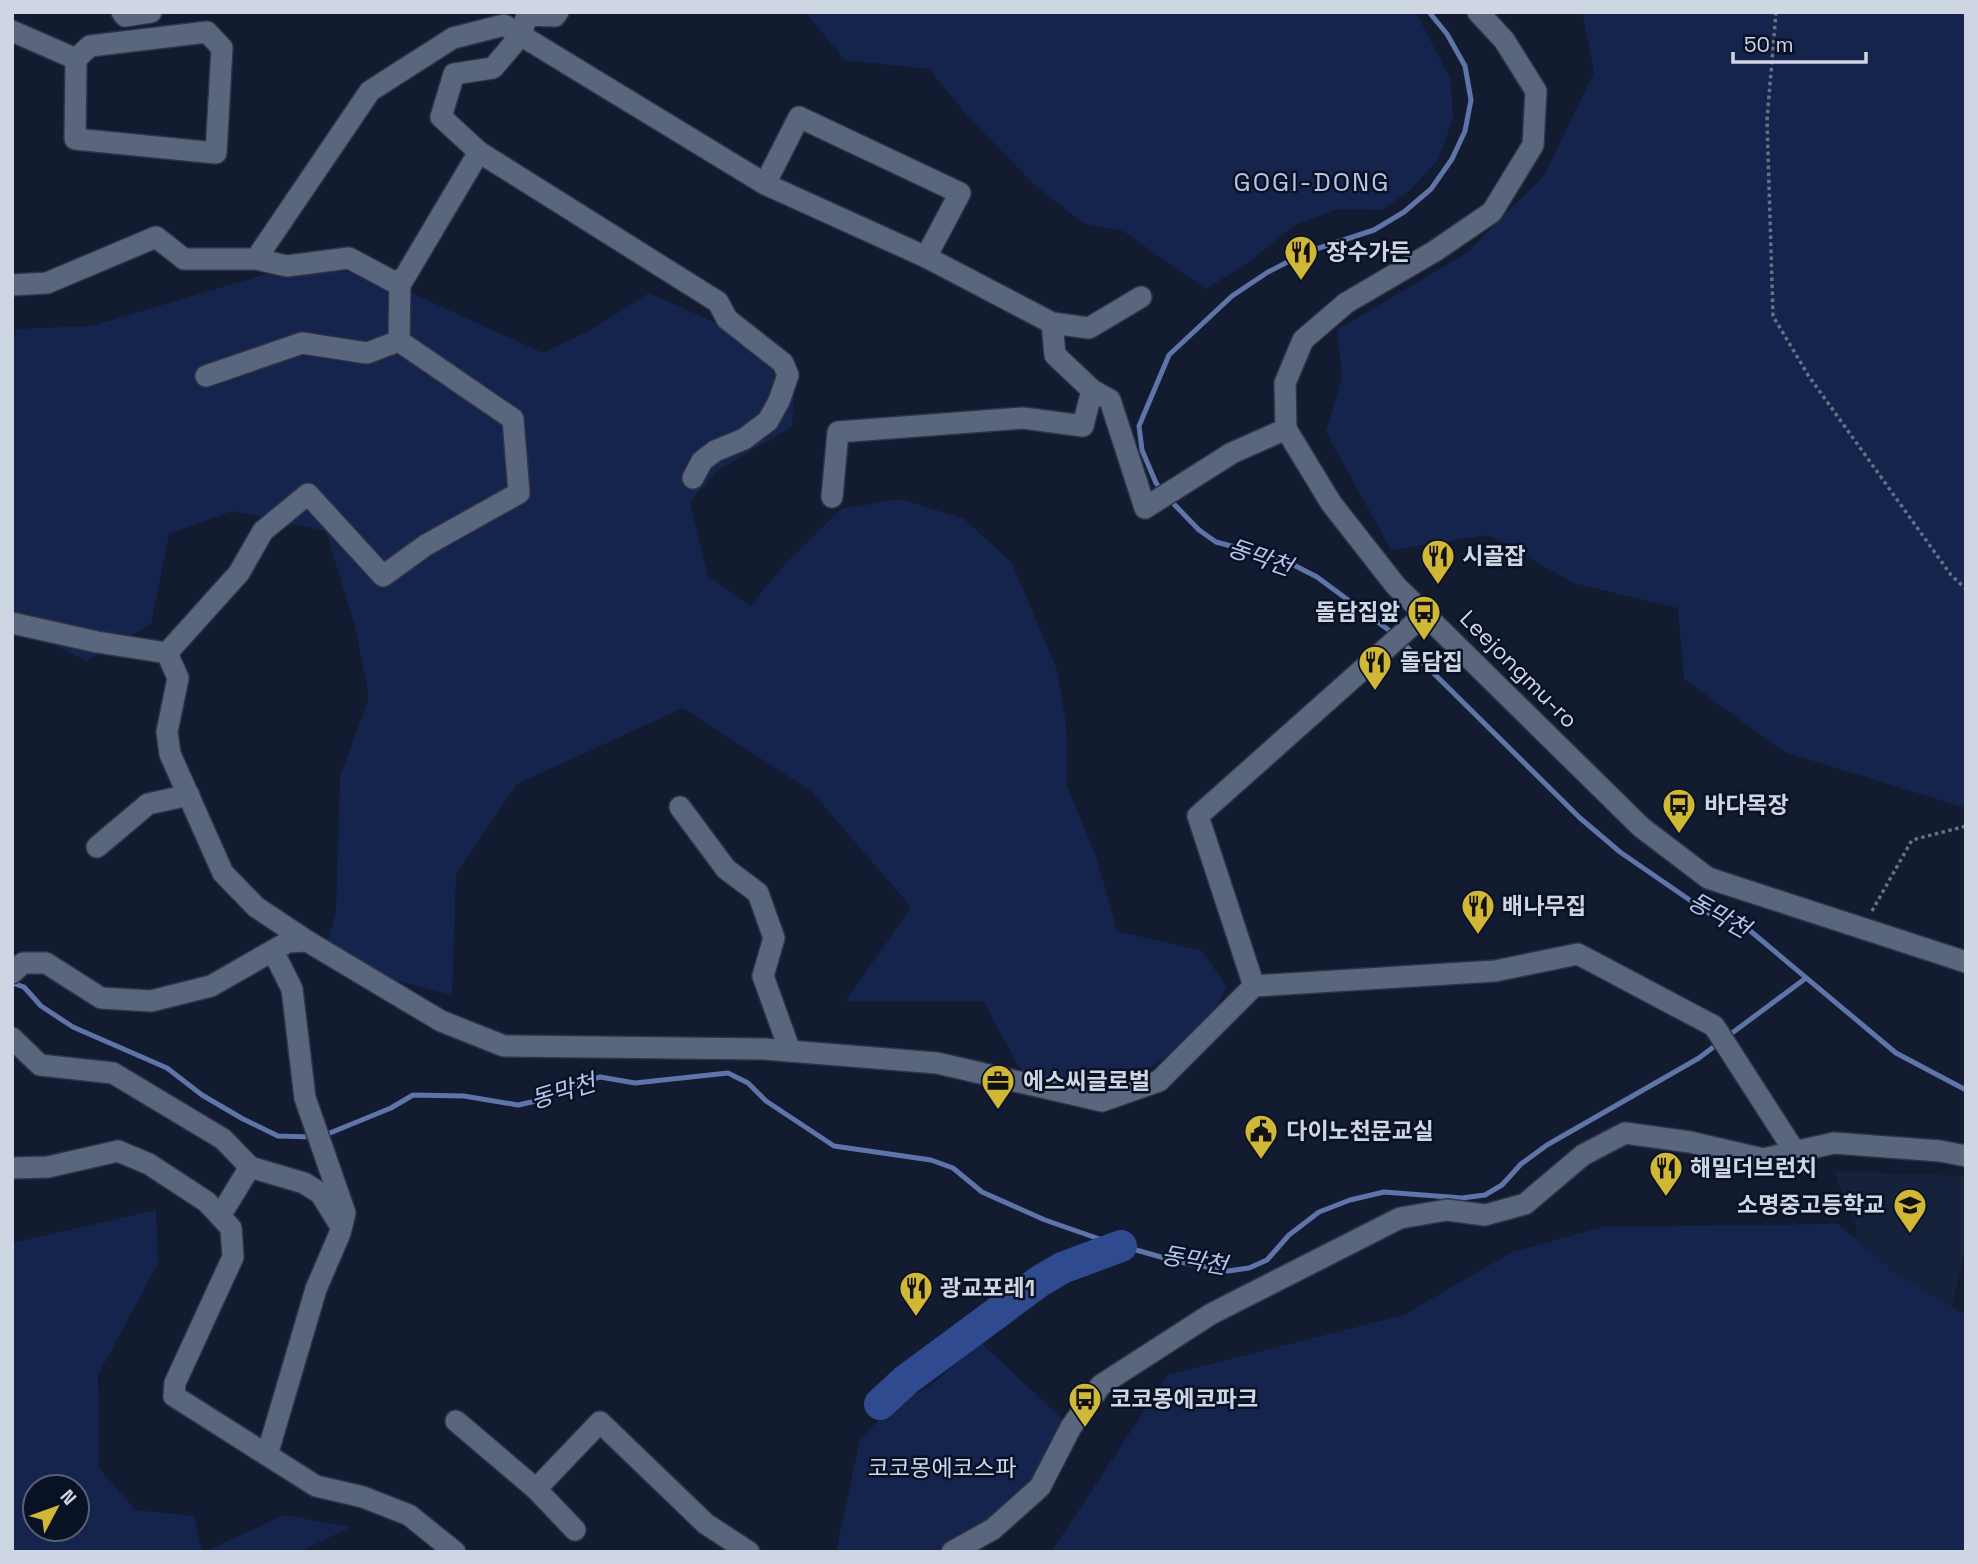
<svg xmlns="http://www.w3.org/2000/svg" width="1978" height="1564" viewBox="0 0 1978 1564" font-family="'Space Grotesk','Noto Sans KR',sans-serif">
  <style>
    .built { fill: #16213b }
    .green { fill: #15244c; fill-rule: evenodd }
    .lines { fill: none; stroke-linecap: round; stroke-linejoin: round }
    .stream { stroke: #5f74a8; stroke-width: 5 }
    .river { stroke: #2f4a8f; stroke-width: 32 }
    .minor-casing { stroke: #2f3343; stroke-width: 24 }
    .path { stroke: #687081; stroke-width: 3.5; stroke-dasharray: 3.5 3.5; stroke-linecap: butt }
    .minor { stroke: #5a657e; stroke-width: 21 }
    .labels { text-anchor: middle; dominant-baseline: central; stroke-width: 5; stroke-linejoin: round; paint-order: stroke }
    .poi-label { font-size: 23px; font-weight: bold; fill: #ced5e3; stroke: #091125; text-anchor: start }
    .street-label { font-size: 23px; fill: #ced5e3; stroke: #091125 }
    .park-label { font-size: 23px; fill: #d1daee; stroke: #091125 }
    .water-label { font-size: 24px; font-style: italic; fill: #b4c6ee; stroke: #091125 }
    .quarter-label { font-size: 26px; letter-spacing: 2px; fill: #b8c5e1; stroke: #091125 }
  </style>
  <rect width="100%" height="100%" fill="#121b2f"/>
  <path class="built" d="M1833,1171L1966,1176V1247L1949,1318L1852,1284L1856,1224Z"/>
  <g class="green">
    <path d="M805,12H1416L1451,81L1453,118L1438,160L1409,191L1382,210L1338,209L1295,225L1250,261L1206,289L1123,231L1083,223L1037,187L970,119L929,69L845,60Z"/>
    <path d="M1582,12H1966V808L1784,752L1684,679L1678,608L1573,583L1489,535L1391,550L1326,432L1342,378L1337,330L1468,252L1545,174L1594,72Z"/>
    <path d="M363,271L543,353L594,328L649,293L741,334L794,392L792,427L718,470L690,502L708,576L750,606L785,564L841,509L901,499L964,519L1012,563L1057,670L1066,723L1067,786L1096,856L1117,931L1202,951L1227,987L1202,1031L1123,1087L1031,1089L983,1001H846L911,907L811,791L683,708L517,784L456,874L452,996L322,959L336,912L340,777L369,697L355,626L326,531L232,511L169,534L151,624L86,661L12,623V341L17,329L92,326L266,274Z"/>
    <path d="M156,1210L158,1263L98,1375L99,1468L135,1510L194,1516L202,1552H12V1243ZM77,1487V1529H35V1487Z"/>
    <path d="M1838,1224L1892,1271L1966,1315V1552H1051L1168,1375L1404,1315L1512,1252L1603,1227Z"/>
    <path d="M980,1342L1071,1427L993,1529L952,1552H836L860,1439L897,1401L929,1387Z"/>
    <path d="M284,1515L351,1527L299,1552H204Z"/>
  </g>
  <g class="lines">
    <g class="stream">
      <path d="M1163,492L1156,483L1142,450L1139,426L1169,355L1232,296L1268,272L1307,252L1374,230L1404,212L1431,189L1452,159L1465,131L1471,100L1465,66L1447,34L1429,12"/>
      <path d="M1169,499L1199,530L1216,542L1284,560L1317,577L1394,634"/>
      <path d="M1401,641L1580,818L1620,852L1710,914L1742,924L1896,1053L1966,1090"/>
      <path d="M12,983L24,987L41,1006L73,1027L167,1068L202,1095L243,1119L278,1136L312,1137"/>
      <path d="M1728,1036L1806,978"/>
      <path d="M325,1135L391,1108L413,1095L464,1096L518,1105L541,1100L572,1085L600,1077L635,1083L728,1073L748,1083L766,1101L834,1146L931,1160L953,1168L982,1192L1045,1220L1108,1242L1175,1261L1228,1271L1249,1268L1267,1260L1289,1235L1319,1212L1350,1200L1384,1192L1462,1198L1485,1195L1502,1185L1521,1164L1547,1145L1699,1058L1720,1042"/>
    </g>
    <path class="river" d="M880,1404L906,1380L1040,1281L1062,1268L1121,1246"/>
    <defs>
      <g id="minor">
        <path d="M122,12L125,16L151,12"/>
        <path d="M1478,12L1504,40L1536,91L1533,145L1492,212L1435,251L1346,303L1303,340L1285,383L1286,429L1331,503L1396,586L1641,827L1708,878L1966,962"/>
        <path d="M12,31L76,59"/>
        <path d="M207,32L222,48L216,153L75,139L76,59L90,46Z"/>
        <path d="M479,152L441,117L454,74L493,68L521,35L527,15L555,16L558,12"/>
        <path d="M765,184L799,117L960,193L926,257"/>
        <path d="M256,259L287,266L349,258L392,281L403,280L479,152L718,302L727,319L783,363L788,375L779,401L768,421L744,439L715,451L702,461L693,478"/>
        <path d="M12,285L47,283L156,237L184,259H256L370,91L453,38L504,25L765,184L926,257L1052,323L1055,355L1092,390L1083,426L1023,418L838,432L832,497"/>
        <path d="M1052,323L1089,328L1141,297"/>
        <path d="M206,376L302,343L367,353L399,341"/>
        <path d="M1092,390L1110,400L1145,508L1232,453L1286,429"/>
        <path d="M12,623L97,642L167,653L178,678L167,732L170,754L223,873L256,907L307,941"/>
        <path d="M167,653L239,573L263,531L308,494L383,576L426,545L519,493L513,419L399,341L400,280"/>
        <path d="M680,807L726,869L758,893L774,938L763,976L790,1051"/>
        <path d="M97,847L148,804L189,795"/>
        <path d="M12,973L23,963H46L101,998L151,1001L211,986L288,942L307,941L441,1021L504,1046L764,1049L937,1063L1102,1101L1159,1081L1254,986L1495,971L1578,954L1714,1026L1795,1152"/>
        <path d="M1254,986L1198,816L1426,613"/>
        <path d="M12,1038L40,1065L113,1073L223,1139L250,1167L220,1216"/>
        <path d="M250,1167L304,1183L320,1193L340,1225"/>
        <path d="M12,1168L48,1167L118,1151L149,1164L207,1202L231,1228L233,1257L175,1383L174,1396L316,1486L363,1497L409,1515L455,1552"/>
        <path d="M456,1421L536,1489L575,1530"/>
        <path d="M267,1455L316,1289L340,1233L345,1213L305,1098L292,989L273,951"/>
        <path d="M536,1489L600,1422L706,1524L749,1552"/>
        <path d="M952,1552L993,1529L1040,1487L1071,1427L1101,1385L1211,1314L1400,1218L1447,1210L1485,1215L1525,1204L1583,1155L1625,1133L1690,1142L1763,1159L1834,1143L1940,1151L1966,1156"/>
      </g>
    </defs>
    <use href="#minor" class="minor-casing"/>
    <g class="path">
      <path d="M1776,12L1767,120L1773,316L1808,375L1951,575L1966,589"/>
      <path d="M1872,911L1912,840L1966,826"/>
    </g>
    <use href="#minor" class="minor"/>
  </g>
  <defs>
    <symbol id="restaurant-pin" viewBox="-11 -11 22 30"><path d="M0 17L-7.5 6A9.5 9.5 0 1 1 7.5 6Z" fill="#d1b736" stroke="#091125"/><path d="M-5-6h1v4h1v-4h1v4h1v-4h1v5L-1.5 .5V6h-2V.5L-5-1ZM5-6V6H3V1.5H1.5Q1.5-4 5-6Z" fill="#111"/></symbol>
    <symbol id="bus-pin" viewBox="-11 -11 22 30"><path d="M0 17L-7.5 6A9.5 9.5 0 1 1 7.5 6Z" fill="#d1b736" stroke="#091125"/><path d="M-5-6H5V4H4V6H2V4H-2V6H-4V4H-5ZM-3.5-4V0h7V-4ZM-3.5 1.2v1.5H-2V1.2ZM2 1.2v1.5H3.5V1.2Z" fill="#111"/></symbol>
    <symbol id="office-pin" viewBox="-11 -11 22 30"><path d="M0 17L-7.5 6A9.5 9.5 0 1 1 7.5 6Z" fill="#d1b736" stroke="#091125"/><path d="M-6-3h4V-5.5h4V-3h4V5H-6ZM-1-4.5V-3h2v-1.5ZM-6 0V1H6V0Z" fill="#111"/></symbol>
    <symbol id="civic-pin" viewBox="-11 -11 22 30"><path d="M0 17L-7.5 6A9.5 9.5 0 1 1 7.5 6Z" fill="#d1b736" stroke="#091125"/><path d="M-.6-6.5H3V-4.5H.6V-3L4-1V1h2V6H-6V1h2V-1L-.6-3ZM-1.2 2.5V6h2.4V2.5Z" fill="#111"/></symbol>
    <symbol id="school-pin" viewBox="-11 -11 22 30"><path d="M0 17L-7.5 6A9.5 9.5 0 1 1 7.5 6Z" fill="#d1b736" stroke="#091125"/><path d="M0-5L7-2L0 1L-7-2ZM-4 1L0 2.5L4 1V4Q0 6-4 4Z" fill="#111"/></symbol>
  </defs>
  <g fill-rule="evenodd">
    <use href="#restaurant-pin" x="1282" y="233" width="38" height="52"/>
    <use href="#restaurant-pin" x="1419" y="537" width="38" height="52"/>
    <use href="#bus-pin" x="1405" y="593" width="38" height="52"/>
    <use href="#restaurant-pin" x="1356" y="643" width="38" height="52"/>
    <use href="#bus-pin" x="1660" y="786" width="38" height="52"/>
    <use href="#restaurant-pin" x="1459" y="887" width="38" height="52"/>
    <use href="#office-pin" x="979" y="1062" width="38" height="52"/>
    <use href="#civic-pin" x="1242" y="1112" width="38" height="52"/>
    <use href="#restaurant-pin" x="1647" y="1149" width="38" height="52"/>
    <use href="#school-pin" x="1891" y="1186" width="38" height="52"/>
    <use href="#restaurant-pin" x="897" y="1269" width="38" height="52"/>
    <use href="#bus-pin" x="1066" y="1380" width="38" height="52"/>
  </g>
  <g class="labels">
    <g class="poi-label">
      <text x="1326" y="252">장수가든</text>
      <text x="1462" y="556">시골잡</text>
      <text x="1400" y="612" text-anchor="end">돌담집앞</text>
      <text x="1400" y="662">돌담집</text>
      <text x="1704" y="805">바다목장</text>
      <text x="1502" y="906">배나무집</text>
      <text x="1023" y="1081">에스씨글로벌</text>
      <text x="1286" y="1131">다이노천문교실</text>
      <text x="1690" y="1168">해밀더브런치</text>
      <text x="1885" y="1205" text-anchor="end">소명중고등학교</text>
      <text x="940" y="1288">광교포레1</text>
      <text x="1110" y="1399">코코몽에코파크</text>
    </g>
    <g class="street-label">
      <text transform="translate(1519 669) rotate(45)">Leejongmu-ro</text>
    </g>
    <g class="park-label">
      <text x="942" y="1468">코코몽에코스파</text>
    </g>
    <g class="water-label">
      <text transform="translate(1260 557) rotate(19)">동막천</text>
      <text transform="translate(1719 915) rotate(29)">동막천</text>
      <text transform="translate(563 1091) rotate(-17)">동막천</text>
      <text transform="translate(1194 1260) rotate(10)">동막천</text>
    </g>
    <g class="quarter-label">
      <text x="1312" y="182">GOGI-DONG</text>
    </g>
  </g>
  <rect width="1978" height="1564" fill="none" stroke="#ced5e3" stroke-width="28"/>
  <g transform="translate(56 1508) rotate(49)"><circle r="33" fill="#091125" stroke="#585f71" stroke-width="2"/>
  <path d="M0-5L12 26L0 18L-12 26Z" fill="#d1b736"/>
  <text y="-10" font-size="19" font-weight="bold" text-anchor="middle" fill="#ced5e3">N</text>
  </g>
  <path d="M1733 52v10h133v-10" fill="none" stroke="#ced5e3" stroke-width="3.5"/>
  <text x="1744" y="52" font-size="21" fill="#ced5e3" stroke="#091125" stroke-width="5" paint-order="stroke">50 m</text>
</svg>
